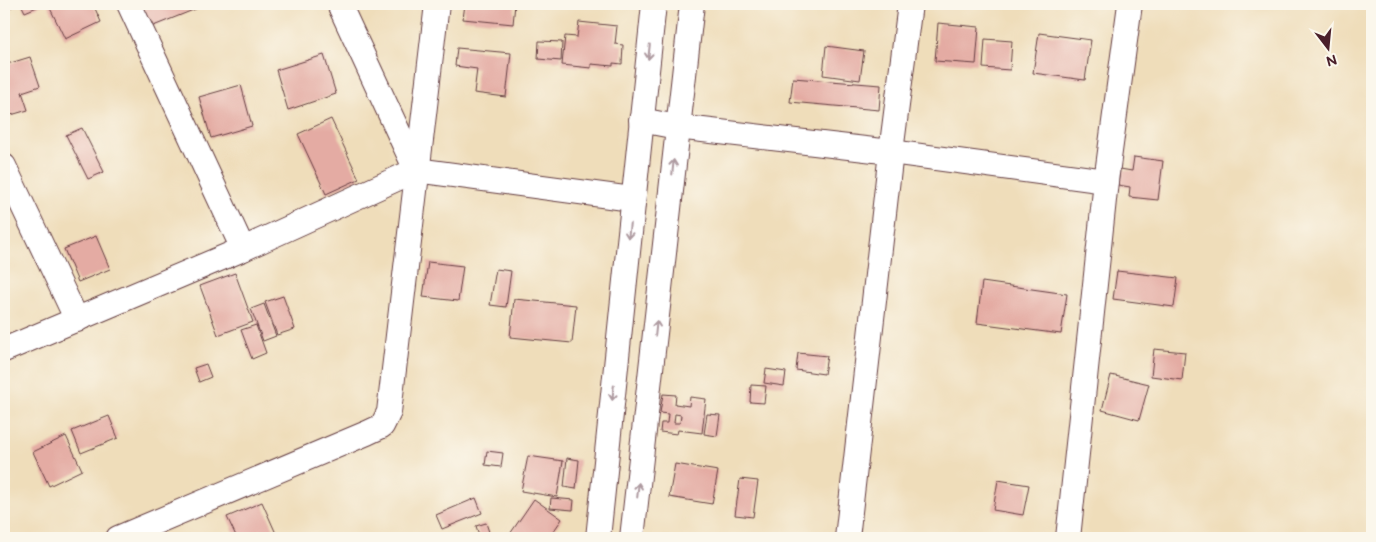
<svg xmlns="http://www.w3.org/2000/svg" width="1376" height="542" viewBox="0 0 1376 542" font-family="'Balsamiq Sans',sans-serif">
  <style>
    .building { fill: #e4aba3; fill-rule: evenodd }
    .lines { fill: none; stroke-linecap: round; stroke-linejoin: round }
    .minor-casing { stroke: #633c40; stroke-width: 26 }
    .minor { stroke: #fff; stroke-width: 24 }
    .oneway { stroke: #ae9aa0 }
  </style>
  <rect width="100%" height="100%" fill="#fbf7ec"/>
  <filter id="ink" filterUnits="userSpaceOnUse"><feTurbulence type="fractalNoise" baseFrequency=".02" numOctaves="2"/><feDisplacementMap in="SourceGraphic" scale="10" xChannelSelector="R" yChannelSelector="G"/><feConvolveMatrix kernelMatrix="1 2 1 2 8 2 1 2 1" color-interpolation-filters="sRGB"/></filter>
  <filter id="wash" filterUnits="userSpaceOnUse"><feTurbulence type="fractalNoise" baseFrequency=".0096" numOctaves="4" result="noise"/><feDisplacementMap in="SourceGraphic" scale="20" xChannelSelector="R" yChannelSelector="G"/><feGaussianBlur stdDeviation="1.12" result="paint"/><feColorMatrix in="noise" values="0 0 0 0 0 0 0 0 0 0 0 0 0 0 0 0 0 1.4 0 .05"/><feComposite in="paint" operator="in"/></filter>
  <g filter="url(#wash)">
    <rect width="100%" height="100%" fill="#efddba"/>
    <g id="blocks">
      <g class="building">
        <path d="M4,4H13L14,6L4,10Z"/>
        <path d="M21,4H44L25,12Z"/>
        <path d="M48,4H93L101,22L65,39Z"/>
        <path d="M142,4H208L151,27Z"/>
        <path d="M465,4H515L513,24L463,19Z"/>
        <path d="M579,22L617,26L615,44L623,45L622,64L613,63V66L591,64V68L562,65L565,36L577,37Z"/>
        <path d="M938,23L979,27L976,64L935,61Z"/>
        <path d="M1039,33L1091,40L1085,80L1033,73Z"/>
        <path d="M985,39L1012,41L1010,70L983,68Z"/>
        <path d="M539,41L562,42L561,61L538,59Z"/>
        <path d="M826,46L864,51L860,80L823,75Z"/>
        <path d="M457,48L511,53L506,97L474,93L477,69L455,66Z"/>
        <path d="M324,55L336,94L288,110L276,70Z"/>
        <path d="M30,57L40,86L22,92L28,110L4,117V65Z"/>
        <path d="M793,78L881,85L879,110L790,102Z"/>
        <path d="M241,85L252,126L211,138L199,97Z"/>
        <path d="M331,119L359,179L326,194L298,134Z"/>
        <path d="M82,128L104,172L88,179L66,135Z"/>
        <path d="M1134,157L1163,161L1158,200L1129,197L1130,187L1118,185L1120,169L1132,171Z"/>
        <path d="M96,236L110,269L78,282L64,249Z"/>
        <path d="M428,262L463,266L458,301L423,297Z"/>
        <path d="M496,269L511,271L506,307L490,305Z"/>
        <path d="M1117,271L1178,278L1174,307L1113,299Z"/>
        <path d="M235,273L253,322L218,335L200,286Z"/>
        <path d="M982,282L1067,294L1061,334L977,323Z"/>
        <path d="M283,296L295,329L277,335L265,302Z"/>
        <path d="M514,299L576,305L572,343L510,337Z"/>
        <path d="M264,304L276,336L263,341L251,309Z"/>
        <path d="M256,325L266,353L252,359L241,330Z"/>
        <path d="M1154,349L1185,352L1182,380L1151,376Z"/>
        <path d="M798,353L827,356L824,374L796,370Z"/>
        <path d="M206,364L211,377L199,382L194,368Z"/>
        <path d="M766,369L786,372L784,386L764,383Z"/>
        <path d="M1111,375L1149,384L1139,420L1102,410Z"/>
        <path d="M751,385L766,386L764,403L750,402Z"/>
        <path d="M663,394L676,395L675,404L689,406L690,397L706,399L702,433L678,430L677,434L660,432L661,423H667L668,414L660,413ZM675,414L681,415L680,423H674Z"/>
        <path d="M707,414L720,415L717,436L704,434Z"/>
        <path d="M109,416L118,438L81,453L72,431Z"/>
        <path d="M66,436L82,470L49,486L33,452Z"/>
        <path d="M487,451L503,453L501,467L485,465Z"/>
        <path d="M528,456L563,461L557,497L521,491Z"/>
        <path d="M567,458L579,460L576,489L564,487Z"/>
        <path d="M675,464L718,471L712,504L669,497Z"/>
        <path d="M740,479L758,481L753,517L735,515Z"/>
        <path d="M998,480L1029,485L1023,515L993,510Z"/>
        <path d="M476,498L482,513L442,529L436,515Z"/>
        <path d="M551,498L574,500L573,510L550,508Z"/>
        <path d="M534,499L562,519L553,532L561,538H516L510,534Z"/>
        <path d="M262,502L278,538H237L227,517Z"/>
        <path d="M486,523L491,538H480L476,526Z"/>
      </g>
    </g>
  </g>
  <g filter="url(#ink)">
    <use href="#blocks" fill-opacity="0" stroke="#633c40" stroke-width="1"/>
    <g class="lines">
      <defs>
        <g id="minor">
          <path d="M129,4L243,249"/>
          <path d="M339,4L416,170"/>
          <path d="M641,120L677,127L891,152L1106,181"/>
          <path d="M4,166L77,320"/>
          <path d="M4,350L243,249L416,170L632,199"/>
          <path d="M118,538L367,433L382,426L389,412L437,4"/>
          <path d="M598,538L654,4"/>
          <path d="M632,538L692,4"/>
          <path d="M847,538L891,152L910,4"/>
          <path d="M1068,538L1106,181L1130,4"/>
        </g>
      </defs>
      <use href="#minor" class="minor-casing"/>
      <use href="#minor" class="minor"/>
    </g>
    <defs><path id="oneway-shaft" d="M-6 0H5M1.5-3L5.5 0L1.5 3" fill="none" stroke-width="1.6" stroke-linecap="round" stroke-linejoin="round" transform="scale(1.25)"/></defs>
    <g class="oneway">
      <use href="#oneway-shaft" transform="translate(649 52) rotate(96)"/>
      <use href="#oneway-shaft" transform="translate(673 167) rotate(-84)"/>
      <use href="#oneway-shaft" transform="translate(629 231) rotate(96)"/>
      <use href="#oneway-shaft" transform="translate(656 328) rotate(-84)"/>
      <use href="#oneway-shaft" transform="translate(613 393) rotate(96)"/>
      <use href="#oneway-shaft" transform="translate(638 490) rotate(-84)"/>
    </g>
  </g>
  <rect width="1376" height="542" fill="none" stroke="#fbf7ec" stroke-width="20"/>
  <g transform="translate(1328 48) rotate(164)" stroke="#fbf7ec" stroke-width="4" paint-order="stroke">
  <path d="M0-4L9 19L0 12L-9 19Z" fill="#4a1f2b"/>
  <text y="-8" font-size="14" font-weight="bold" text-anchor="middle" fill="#4a1f2b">N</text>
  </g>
</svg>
